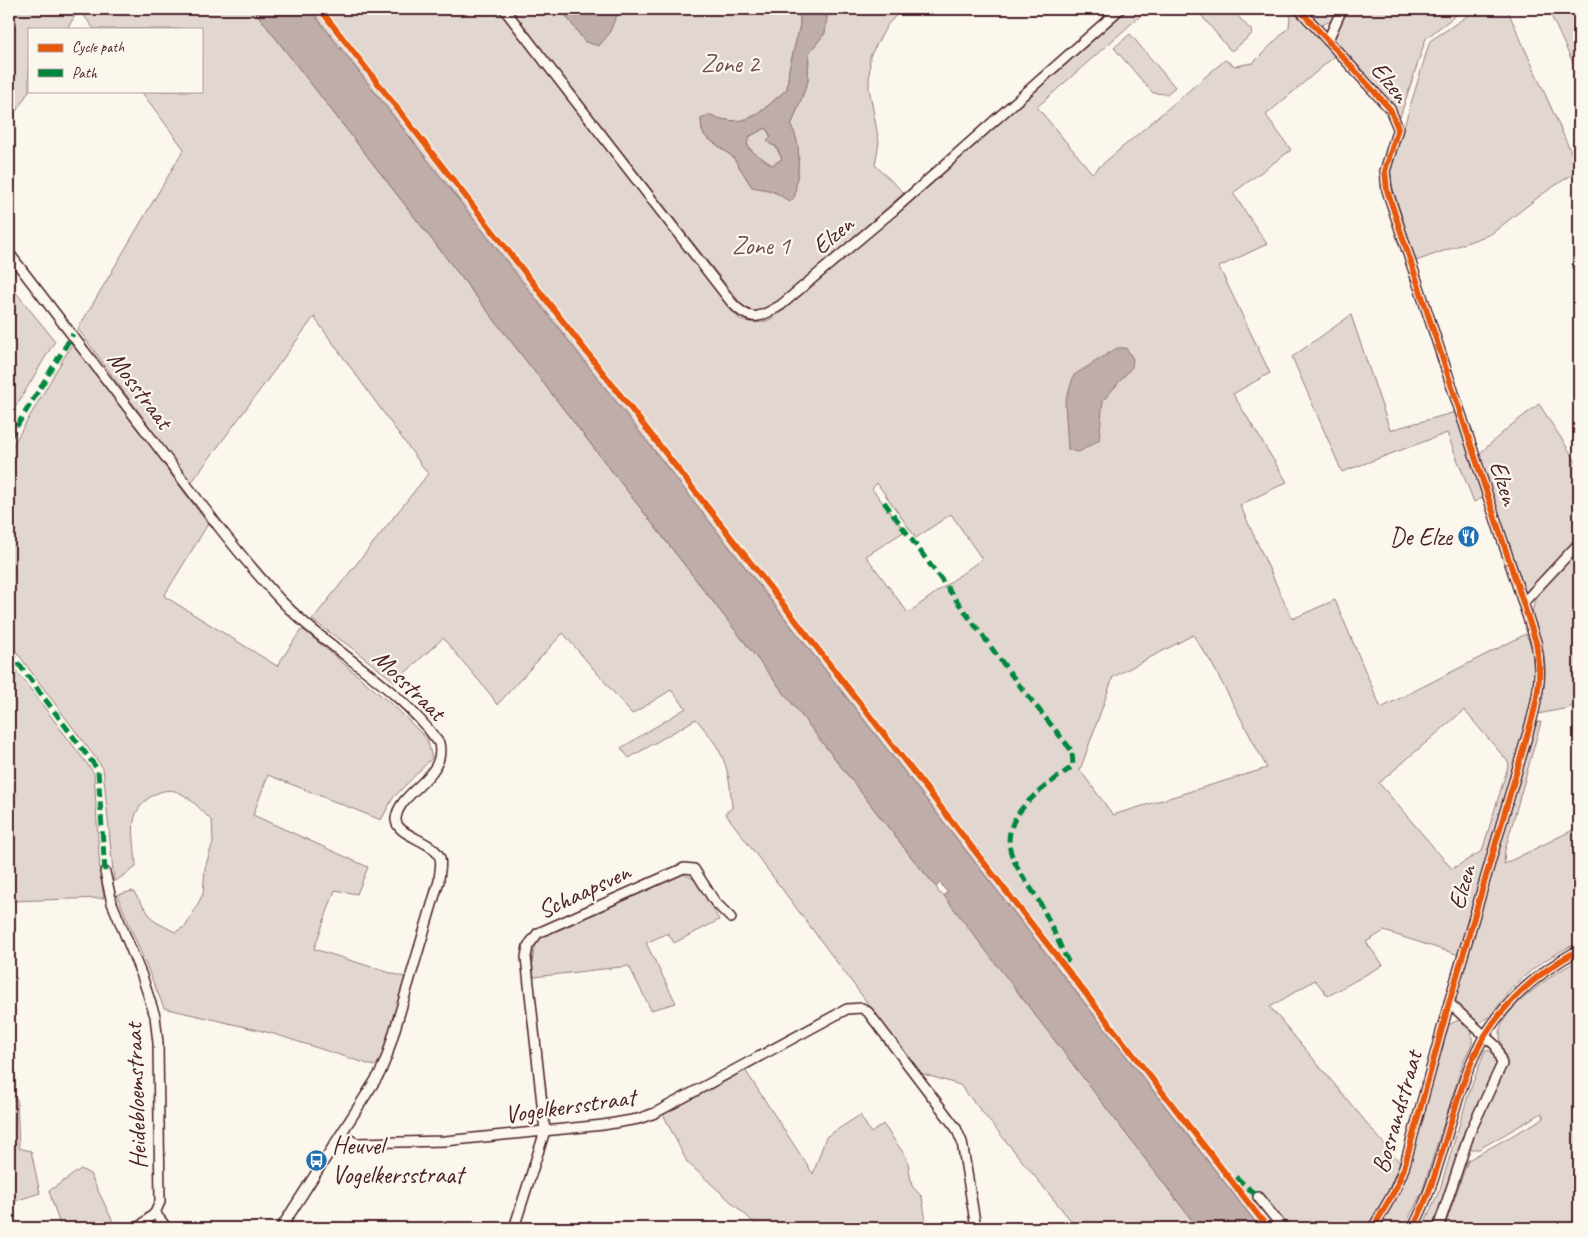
<svg xmlns="http://www.w3.org/2000/svg" width="1588" height="1237" viewBox="0 0 1588 1237" font-family="Caveat,sans-serif">
  <style>
    .green { fill: #e2d7d0; stroke: #967b7e; fill-rule: evenodd }
    .water { fill: #bfadaa; stroke: #907477; fill-rule: evenodd }
    .lines { fill: none; stroke-linecap: round; stroke-linejoin: round }
    .minor-casing { stroke: #4a1f2b; stroke-width: 12 }
    .minor { stroke: #fbf7ec; stroke-width: 9 }
    .quiet { stroke: #00873e; stroke-width: 5; stroke-dasharray: 10 5; stroke-linecap: butt }
    .cycleway-casing { stroke: #fbf7ec; stroke-width: 9 }
    .cycleway { stroke: #e8590c; stroke-width: 6 }
    .labels { text-anchor: middle; dominant-baseline: central; stroke-width: 4.5; stroke-linejoin: round; paint-order: stroke }
    .park-label { font-size: 25px; fill: #704d54; stroke: #fbf7ec }
    .street-label { font-size: 25px; fill: #4a1f2b; stroke: #fbf7ec }
    .poi-label { font-size: 25px; fill: #4a1f2b; stroke: #fbf7ec; text-anchor: end }
  </style>
  <rect width="100%" height="100%" fill="#fbf7ec"/>
  <filter id="ink" filterUnits="userSpaceOnUse"><feTurbulence type="fractalNoise" baseFrequency=".02" numOctaves="2"/><feDisplacementMap in="SourceGraphic" scale="10" xChannelSelector="R" yChannelSelector="G"/><feConvolveMatrix kernelMatrix="1 2 1 2 8 2 1 2 1" color-interpolation-filters="sRGB"/></filter>
  <g filter="url(#ink)">
    <g class="green">
      <path d="M9,9H253L912,858L936,886L939,893L944,895L1198,1228H1077L960,1085L920,1073L725,813L732,808C729,764 724,752 696,719L629,758L621,748L686,708L671,690L632,714L563,633L497,705L491,695L443,638L395,682L348,645L312,620L428,474L314,317L191,483L78,329L184,149L141,91H201V29H94L79,9L67,29H29V91L9,123Z"/>
      <path d="M310,9H318L1266,1228H1260Z"/>
      <path d="M324,9H498L740,320C757,324 764,324 778,315L927,188L1128,9H1148L1037,107L1092,173L1225,60L1235,66L1253,63L1289,27L1290,16L1297,10L1336,55L1266,115L1291,150L1233,193L1267,244L1219,267L1270,373L1233,394L1287,482L1240,505L1292,619L1335,600L1381,708L1526,634L1532,649L1536,686L1459,955L1384,931L1366,942L1383,965L1328,996L1315,980L1270,1007L1400,1163L1381,1207L1367,1228H1287L1260,1194L1254,1198L1279,1228H1271ZM877,483L916,538L951,514L982,559L908,613L866,556L905,531L872,489ZM1193,635L1211,662L1267,768L1113,815L1080,770L1113,677ZM1464,710L1509,763L1482,851L1452,869L1379,783Z"/>
      <path d="M510,9H561L585,42L618,15L619,9H800V25L789,69L787,89C758,113 749,130 708,115L701,119L702,131L705,136L733,157L752,187L763,188L781,195L795,189C794,182 797,179 798,173C799,158 799,138 791,126L808,81L809,53L825,33L828,9H902L888,24L870,56L869,88L879,142L875,165L904,193L777,303L761,313H748Z"/>
      <path d="M1196,9H1231L1252,31L1251,35L1233,50H1230Z"/>
      <path d="M1307,9H1338L1333,20L1321,25Z"/>
      <path d="M1347,9H1416L1418,11L1419,9H1464L1426,38L1400,117L1333,39Z"/>
      <path d="M1478,9H1507L1579,170L1541,195L1491,234L1416,261L1389,176L1430,41Z"/>
      <path d="M1548,9H1579V76Z"/>
      <path d="M1130,34L1175,87L1167,94L1153,93L1114,48Z"/>
      <path d="M766,128L782,159L772,165C763,160 748,151 746,140L755,133Z"/>
      <path d="M9,284L55,341L9,418Z"/>
      <path d="M1351,315L1390,430L1456,412L1484,497L1474,502L1447,433L1342,472L1292,357Z"/>
      <path d="M73,342L208,524L164,596L277,666L301,630L305,631L397,709L427,739L432,758L393,798L381,820L268,775L253,815L368,867L357,894L335,890L314,949L407,978L381,1061L374,1066L271,1033L164,1008L117,895L133,891L154,921L175,932L186,926L203,894L205,868L213,842L212,821C202,811 192,799 180,793C162,783 136,803 134,821C132,831 136,855 136,867L114,882L103,768L9,642V452Z"/>
      <path d="M1539,404L1579,466V537L1527,597L1479,454L1509,427Z"/>
      <path d="M1579,547V703L1568,708L1538,714C1542,698 1546,682 1545,665C1542,642 1526,620 1536,597C1545,578 1565,562 1579,547Z"/>
      <path d="M9,661L94,773L100,871L104,898L9,901Z"/>
      <path d="M1541,722L1505,850L1504,864L1579,827V943C1556,951 1532,968 1515,985C1504,996 1492,1019 1478,1023L1456,1003V996L1536,723Z"/>
      <path d="M683,874C702,879 710,903 719,920L674,943L668,933L646,943L676,1003L651,1010L629,966L534,977C532,964 531,951 539,939Z"/>
      <path d="M1579,960V1228H1444L1468,1160L1544,1118L1542,1113L1479,1149H1468L1483,1106L1507,1064C1505,1051 1497,1039 1501,1026C1508,1005 1559,969 1579,960Z"/>
      <path d="M1461,1019L1472,1029V1044L1464,1060L1422,1192L1404,1228H1377L1389,1210L1404,1180L1448,1025Z"/>
      <path d="M1485,1050L1495,1052L1501,1062L1438,1228H1422L1440,1189L1468,1096Z"/>
      <path d="M745,1070L813,1174L826,1137L860,1115L871,1133L883,1124L907,1158L912,1186L922,1197L927,1228H760L687,1162L663,1114Z"/>
      <path d="M17,1099L19,1148L31,1151L40,1193L9,1203V1101Z"/>
      <path d="M81,1169L90,1174L116,1228H61L49,1191Z"/>
    </g>
    <g class="water">
      <path d="M253,9H310L1260,1228H1198L944,896L947,892L940,883L936,887L912,858Z"/>
      <path d="M561,9H619L609,34L599,46L585,42Z"/>
      <path d="M800,9H828L825,33L809,53L808,81L791,126C804,149 797,172 795,196L790,202L773,191L752,187L733,157L705,136L702,131L701,119L708,115C749,130 758,114 787,89L789,69L800,25ZM766,128L771,137L767,141L771,145L776,146L782,159L772,165L749,149L747,144L750,136Z"/>
      <path d="M1117,348H1126L1133,359L1132,367L1103,401L1099,440L1079,452L1068,450L1065,402L1074,375Z"/>
    </g>
    <g class="lines">
      <defs>
        <g id="minor">
          <path d="M504,9L732,303C751,323 759,318 781,305L894,210L1120,9"/>
          <path d="M1299,9L1390,109L1398,128L1385,171L1387,190L1536,642C1542,670 1539,692 1532,719L1449,1003L1404,1168L1395,1190L1373,1228"/>
          <path d="M1328,40L1342,9"/>
          <path d="M9,253C55,312 100,371 145,430C187,485 228,542 274,593C324,649 395,681 439,743C447,778 400,790 396,818C394,836 434,840 440,858C442,865 439,874 439,881L387,1056L380,1073L281,1228"/>
          <path d="M1523,603L1579,543"/>
          <path d="M105,872L112,903L142,976L155,1016L158,1043L160,1202L155,1213L138,1228"/>
          <path d="M341,1135L356,1143L445,1141L603,1125L638,1119L655,1113L847,1009L862,1008L868,1012L956,1128L962,1142L976,1228"/>
          <path d="M1258,1197L1283,1228"/>
          <path d="M155,1213L167,1228"/>
          <path d="M514,1228L545,1131L526,957L528,946L538,933L684,868L694,869L715,902L731,918"/>
          <path d="M1413,1228C1440,1176 1448,1118 1471,1063C1491,1014 1532,975 1579,950"/>
          <path d="M1438,1228L1470,1132L1502,1064L1496,1046L1449,1003"/>
        </g>
      </defs>
      <use href="#minor" class="minor-casing"/>
      <use href="#minor" class="minor"/>
      <g class="quiet">
        <path d="M9,439L73,334"/>
        <path d="M884,502L1016,681L1072,751L1073,766C1047,786 999,813 1011,853C1017,871 1031,887 1040,903C1051,923 1059,945 1070,965"/>
        <path d="M9,651L98,770L105,872"/>
        <path d="M1236,1177L1258,1197"/>
      </g>
      <defs>
        <g id="cycleway">
          <path d="M320,9L1268,1228"/>
          <path d="M1299,9L1390,109L1398,128L1385,171L1387,190L1536,642C1542,670 1539,692 1532,719L1449,1003L1404,1168L1395,1190L1373,1228"/>
          <path d="M1413,1228C1440,1176 1448,1118 1471,1063C1491,1014 1532,975 1579,950"/>
        </g>
      </defs>
      <use href="#cycleway" class="cycleway-casing"/>
      <use href="#cycleway" class="cycleway"/>
    </g>
  </g>
  <defs>
    <symbol id="restaurant-disc" viewBox="-11 -11 22 22"><circle r="9.5" fill="#1f6fb2" stroke="#fbf7ec"/><path d="M-5-6h1v4h1v-4h1v4h1v-4h1v5L-1.5 .5V6h-2V.5L-5-1ZM5-6V6H3V1.5H1.5Q1.5-4 5-6Z" fill="#fff"/></symbol>
    <symbol id="bus-disc" viewBox="-11 -11 22 22"><circle r="9.5" fill="#1f6fb2" stroke="#fbf7ec"/><path d="M-5-6H5V4H4V6H2V4H-2V6H-4V4H-5ZM-3.5-4V0h7V-4ZM-3.5 1.2v1.5H-2V1.2ZM2 1.2v1.5H3.5V1.2Z" fill="#fff"/></symbol>
  </defs>
  <g fill-rule="evenodd">
    <use href="#restaurant-disc" x="1456" y="524" width="25" height="25"/>
    <use href="#bus-disc" x="304" y="1148" width="25" height="25"/>
  </g>
  <g class="labels">
    <g class="park-label">
      <text x="730" y="64">Zone 2</text>
      <text x="761" y="246">Zone 1</text>
    </g>
    <g class="street-label">
      <text transform="translate(1390 82) rotate(51)">Elzen</text>
      <text transform="translate(833 235) rotate(-40)">Elzen</text>
      <text transform="translate(140 390) rotate(53)">Mosstraat</text>
      <text transform="translate(1504 483) rotate(72)">Elzen</text>
      <text transform="translate(409 685) rotate(44)">Mosstraat</text>
      <text transform="translate(1462 887) rotate(-74)">Elzen</text>
      <text transform="translate(584 891) rotate(-25)">Schaapsven</text>
      <text transform="translate(136 1096) rotate(-92)">Heidebloemstraat</text>
      <text transform="translate(570 1106) rotate(-8)">Vogelkersstraat</text>
      <text transform="translate(1397 1112) rotate(-74)">Bosrandstraat</text>
    </g>
    <g class="poi-label">
      <text x="1452" y="537">De Elze</text>
      <text x="332" y="1146" text-anchor="start">Heuvel<tspan x="332" dy="29">Vogelkersstraat</tspan></text>
    </g>
  </g>
  <rect width="1588" height="1237" fill="none" stroke="#fbf7ec" stroke-width="30"/>
  <rect x="15" y="15" width="1558" height="1207" fill="none" stroke="#4a1f2b" stroke-width="2" filter="url(#ink)"/>
  <rect x="28" y="28" width="175" height="65" fill="#fbf7ec" stroke="#b4a19f"/>
  <rect x="38" y="44" width="25" height="8" fill="#e8590c" stroke="#b4a19f"/>
  <text x="72" y="52" font-size="15" fill="#4a1f2b">Cycle path</text>
  <rect x="38" y="69" width="25" height="8" fill="#00873e" stroke="#b4a19f"/>
  <text x="72" y="78" font-size="15" fill="#4a1f2b">Path</text>
</svg>
